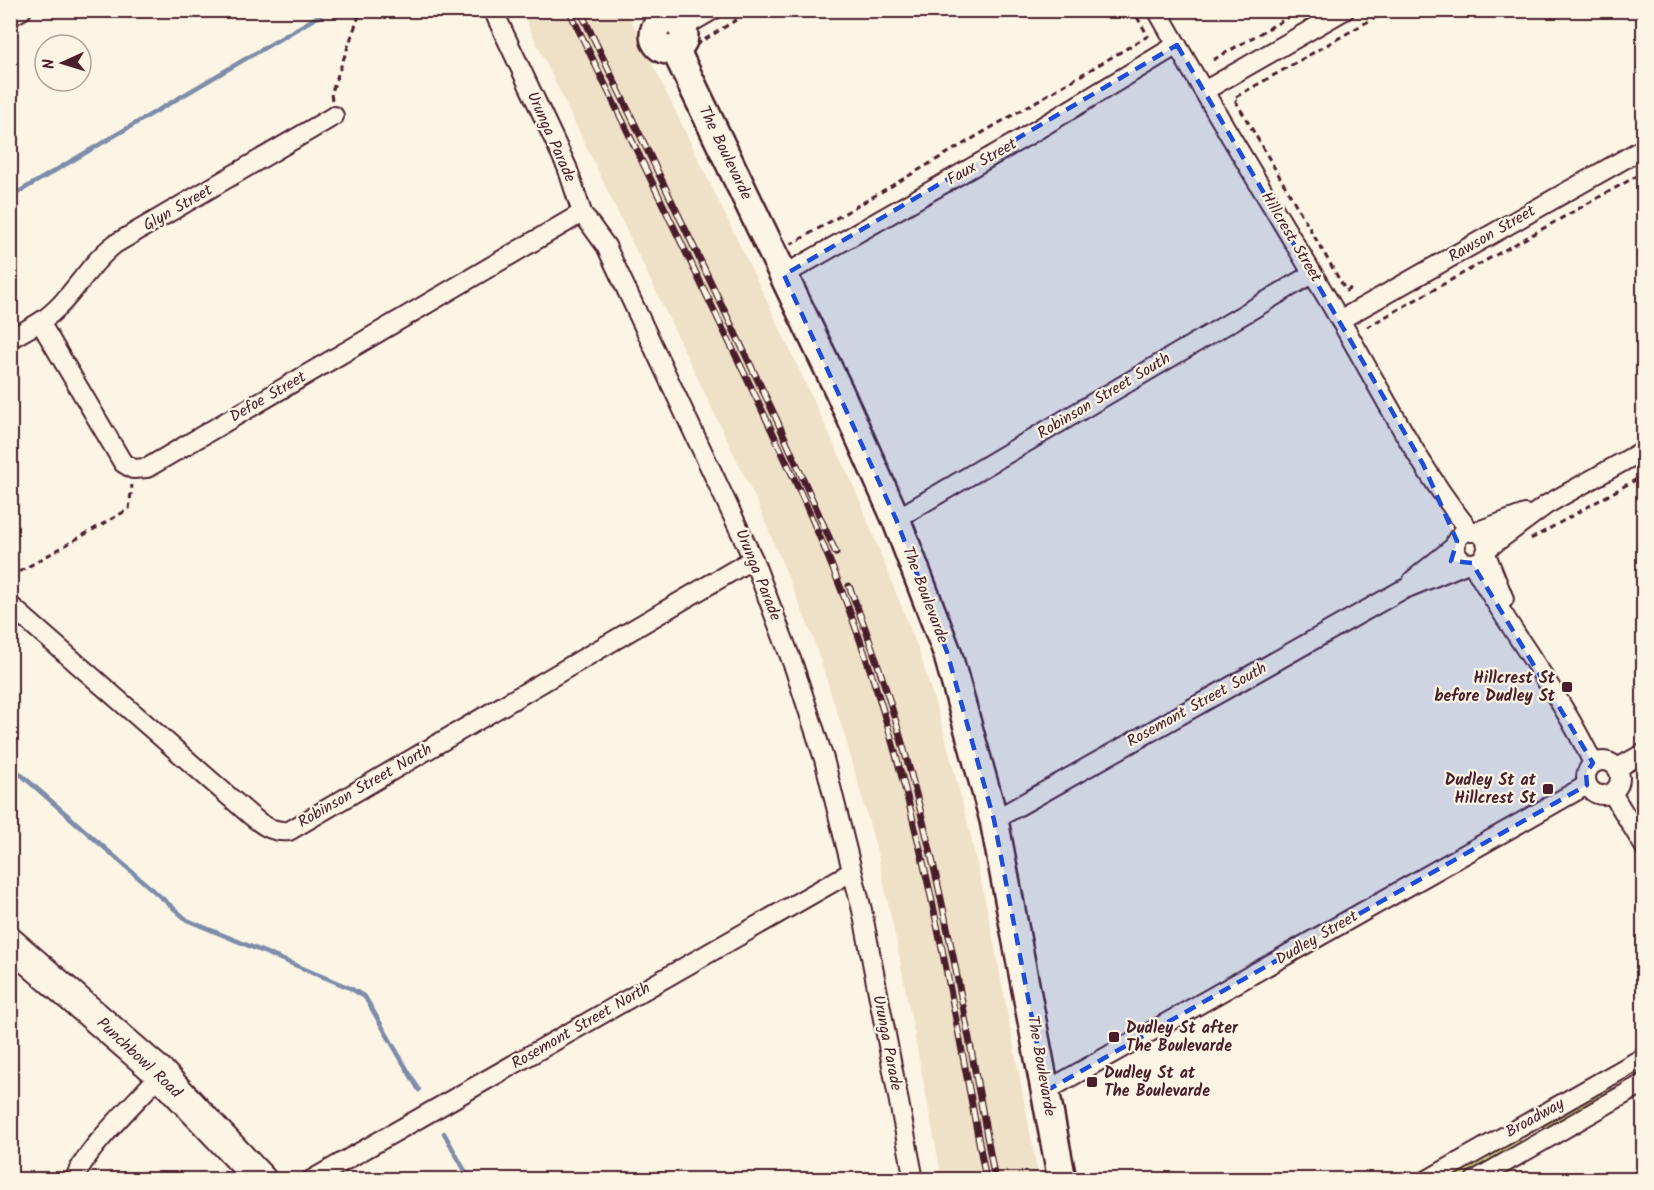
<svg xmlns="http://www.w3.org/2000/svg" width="1654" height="1190" viewBox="0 0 1654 1190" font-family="Kalam,sans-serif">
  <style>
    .built { fill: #efe1c8 }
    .grass { fill: #c9d98d; stroke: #8a7c5c; stroke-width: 1.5 }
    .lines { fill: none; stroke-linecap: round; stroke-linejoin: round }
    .stream { stroke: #7d8ca9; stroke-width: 4.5 }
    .street-casing { stroke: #4a1f2b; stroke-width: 22 }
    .secondary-casing { stroke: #4a1f2b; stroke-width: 32 }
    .primary-casing { stroke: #4a1f2b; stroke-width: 34 }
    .path { stroke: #4a1f2b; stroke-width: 3; stroke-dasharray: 6 4.5; stroke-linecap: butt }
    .street { stroke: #fcf5e5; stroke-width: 18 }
    .secondary { stroke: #fcf5e5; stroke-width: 27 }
    .primary { stroke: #fcf5e5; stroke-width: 30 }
    .rail-casing { stroke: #4a1f2b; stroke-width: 7 }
    .rail { stroke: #fcf5e5; stroke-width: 4.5; stroke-dasharray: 14; stroke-linecap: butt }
    .marked { fill: #1d4ed8; fill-opacity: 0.2; stroke: #1d4ed8; stroke-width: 4.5; stroke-dasharray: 12 8; stroke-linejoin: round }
    .poi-dot { fill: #4a1f2b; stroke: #fcf5e5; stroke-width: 2 }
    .labels { text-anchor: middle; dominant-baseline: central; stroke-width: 4.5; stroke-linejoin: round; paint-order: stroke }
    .street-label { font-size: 16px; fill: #4a1f2b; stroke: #fcf5e5 }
    .poi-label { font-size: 16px; font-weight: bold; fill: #4a1f2b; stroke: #fcf5e5; text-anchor: end }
  </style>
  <rect width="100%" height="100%" fill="#fcf5e5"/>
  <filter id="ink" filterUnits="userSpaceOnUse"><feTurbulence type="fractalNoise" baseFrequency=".0167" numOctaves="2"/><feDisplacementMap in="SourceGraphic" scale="12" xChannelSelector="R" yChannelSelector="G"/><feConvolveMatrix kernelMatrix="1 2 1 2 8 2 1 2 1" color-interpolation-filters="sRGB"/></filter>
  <g filter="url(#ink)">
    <path class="built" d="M521,11H627L774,316L855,489L919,651L944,732L969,828L992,932L1039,1179H942L898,950L877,851L845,737L812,635L757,502Z"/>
    <g class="grass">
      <path d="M1609,1084L1614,1092L1544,1130L1541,1125Z"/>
      <path d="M1517,1137L1522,1144L1520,1148L1465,1179L1437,1180Z"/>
    </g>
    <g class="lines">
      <g class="stream">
        <path d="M10,197L329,10"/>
        <path d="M10,765L187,920L350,988L365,997L419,1090"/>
        <path d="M444,1133L470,1180"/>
      </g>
      <defs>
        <g id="street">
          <path d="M493,10L567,167L582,213L606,246L753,559L794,667L824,759L862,910L914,1180"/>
          <path d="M1157,10C1216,115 1279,216 1340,320C1382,391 1418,467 1471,532"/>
          <path d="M10,17L22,10"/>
          <path d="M682,28L713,10"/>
          <path d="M1204,91L1345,10"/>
          <path d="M784,275L1025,137L1177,45"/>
          <path d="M1340,320L1644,148"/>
          <path d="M40,322C71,302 86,266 115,244L334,116"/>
          <path d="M10,339L40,322L123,463L133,469L147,468L582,213"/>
          <path d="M896,519L1312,274"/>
          <circle cx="1471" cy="547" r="16"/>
          <path d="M1475,532L1525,514"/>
          <path d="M1487,549L1546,505L1644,450"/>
          <path d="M1486,554L1504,599"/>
          <path d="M1472,563C1510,631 1560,693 1593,763"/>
          <path d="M1413,580L1456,545"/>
          <path d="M10,605L241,807C256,820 268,833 289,831L753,559"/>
          <circle cx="1603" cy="778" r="17"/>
          <path d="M1617,768L1644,753"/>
          <path d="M1612,793L1644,846"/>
          <path d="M994,820L1400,591L1468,563"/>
          <path d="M1046,1091L1587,785"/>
          <path d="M75,1180C80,1154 141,1097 161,1074"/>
          <path d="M311,1180L851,872"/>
          <path d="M1427,1180L1644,1057"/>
          <path d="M1475,1180L1644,1083"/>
        </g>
        <g id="secondary">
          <circle cx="669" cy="35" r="15"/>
          <path d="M675,49L839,391L896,519L947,652L994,820L1062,1180"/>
        </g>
        <path id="primary" d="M10,943L161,1074L261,1180"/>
      </defs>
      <use href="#street" class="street-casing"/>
      <use href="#secondary" class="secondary-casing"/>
      <use href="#primary" class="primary-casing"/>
      <g class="path">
        <path d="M696,45L752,10"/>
        <path d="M1213,60L1301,10"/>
        <path d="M332,100L331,94L361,10"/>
        <path d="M791,242L792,244L1148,36L1133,10"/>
        <path d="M1351,288L1346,291L1234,98L1388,10"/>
        <path d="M10,304L17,316"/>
        <path d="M1367,327L1644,172"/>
        <path d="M1531,539L1644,475"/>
        <path d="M10,577L129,509L132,485"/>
      </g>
      <use href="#street" class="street"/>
      <use href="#secondary" class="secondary"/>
      <use href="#primary" class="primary"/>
      <defs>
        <g id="rail">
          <path d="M569,10C620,116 671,221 722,327C771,428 821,530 859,637C921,813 952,997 986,1180"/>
          <path d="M580,10L776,418L836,553"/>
          <path d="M849,586C925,776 958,979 995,1180"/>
        </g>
      </defs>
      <use href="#rail" class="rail-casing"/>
      <use href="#rail" class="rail"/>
    </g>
  </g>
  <path class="marked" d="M1177,45L1423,464L1457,541L1451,561L1472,563L1593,763L1586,773L1587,785L1046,1091L994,820L947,652L896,519L784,275Z"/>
  <g class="poi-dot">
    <rect x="1561" y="681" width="12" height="12" rx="3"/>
    <rect x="1542" y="783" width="12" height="12" rx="3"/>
    <rect x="1108" y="1031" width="12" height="12" rx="3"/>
    <rect x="1086" y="1076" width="12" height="12" rx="3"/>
  </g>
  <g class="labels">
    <g class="street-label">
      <text transform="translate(551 137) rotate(66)">Urunga Parade</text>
      <text transform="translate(725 153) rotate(64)">The Boulevarde</text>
      <text transform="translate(982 162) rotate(-30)">Faux Street</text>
      <text transform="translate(178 208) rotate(-30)">Glyn Street</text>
      <text transform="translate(1492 234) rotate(-30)">Rawson Street</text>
      <text transform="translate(1291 237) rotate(59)">Hillcrest Street</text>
      <text transform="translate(1104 396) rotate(-31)">Robinson Street South</text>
      <text transform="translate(268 397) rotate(-30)">Defoe Street</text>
      <text transform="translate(758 575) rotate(68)">Urunga Parade</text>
      <text transform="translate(925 595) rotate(69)">The Boulevarde</text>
      <text transform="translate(1197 705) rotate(-29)">Rosemont Street South</text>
      <text transform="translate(365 786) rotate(-30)">Robinson Street North</text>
      <text transform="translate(1317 938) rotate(-30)">Dudley Street</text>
      <text transform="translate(581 1026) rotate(-30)">Rosemont Street North</text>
      <text transform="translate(887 1043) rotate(79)">Urunga Parade</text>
      <text transform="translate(139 1058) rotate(43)">Punchbowl Road</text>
      <text transform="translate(1041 1066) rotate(80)">The Boulevarde</text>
      <text transform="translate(1535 1118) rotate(-29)">Broadway</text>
    </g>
    <g class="poi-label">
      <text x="1555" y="678">Hillcrest St<tspan x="1555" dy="18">before Dudley St</tspan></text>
      <text x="1536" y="780">Dudley St at<tspan x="1536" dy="18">Hillcrest St</tspan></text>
      <text x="1126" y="1028" text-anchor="start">Dudley St after<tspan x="1126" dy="18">The Boulevarde</tspan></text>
      <text x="1104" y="1073" text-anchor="start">Dudley St at<tspan x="1104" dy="18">The Boulevarde</tspan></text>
    </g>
  </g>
  <rect width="1654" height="1190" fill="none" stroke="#fcf5e5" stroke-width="36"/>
  <rect x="18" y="18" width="1618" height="1154" fill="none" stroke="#4a1f2b" stroke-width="2" filter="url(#ink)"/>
  <g transform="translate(63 63) rotate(266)"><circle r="28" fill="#fcf5e5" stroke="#b59f9b" stroke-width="1.5"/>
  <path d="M0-4.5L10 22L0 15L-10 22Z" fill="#4a1f2b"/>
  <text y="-9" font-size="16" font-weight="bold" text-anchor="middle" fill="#4a1f2b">N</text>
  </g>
</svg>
